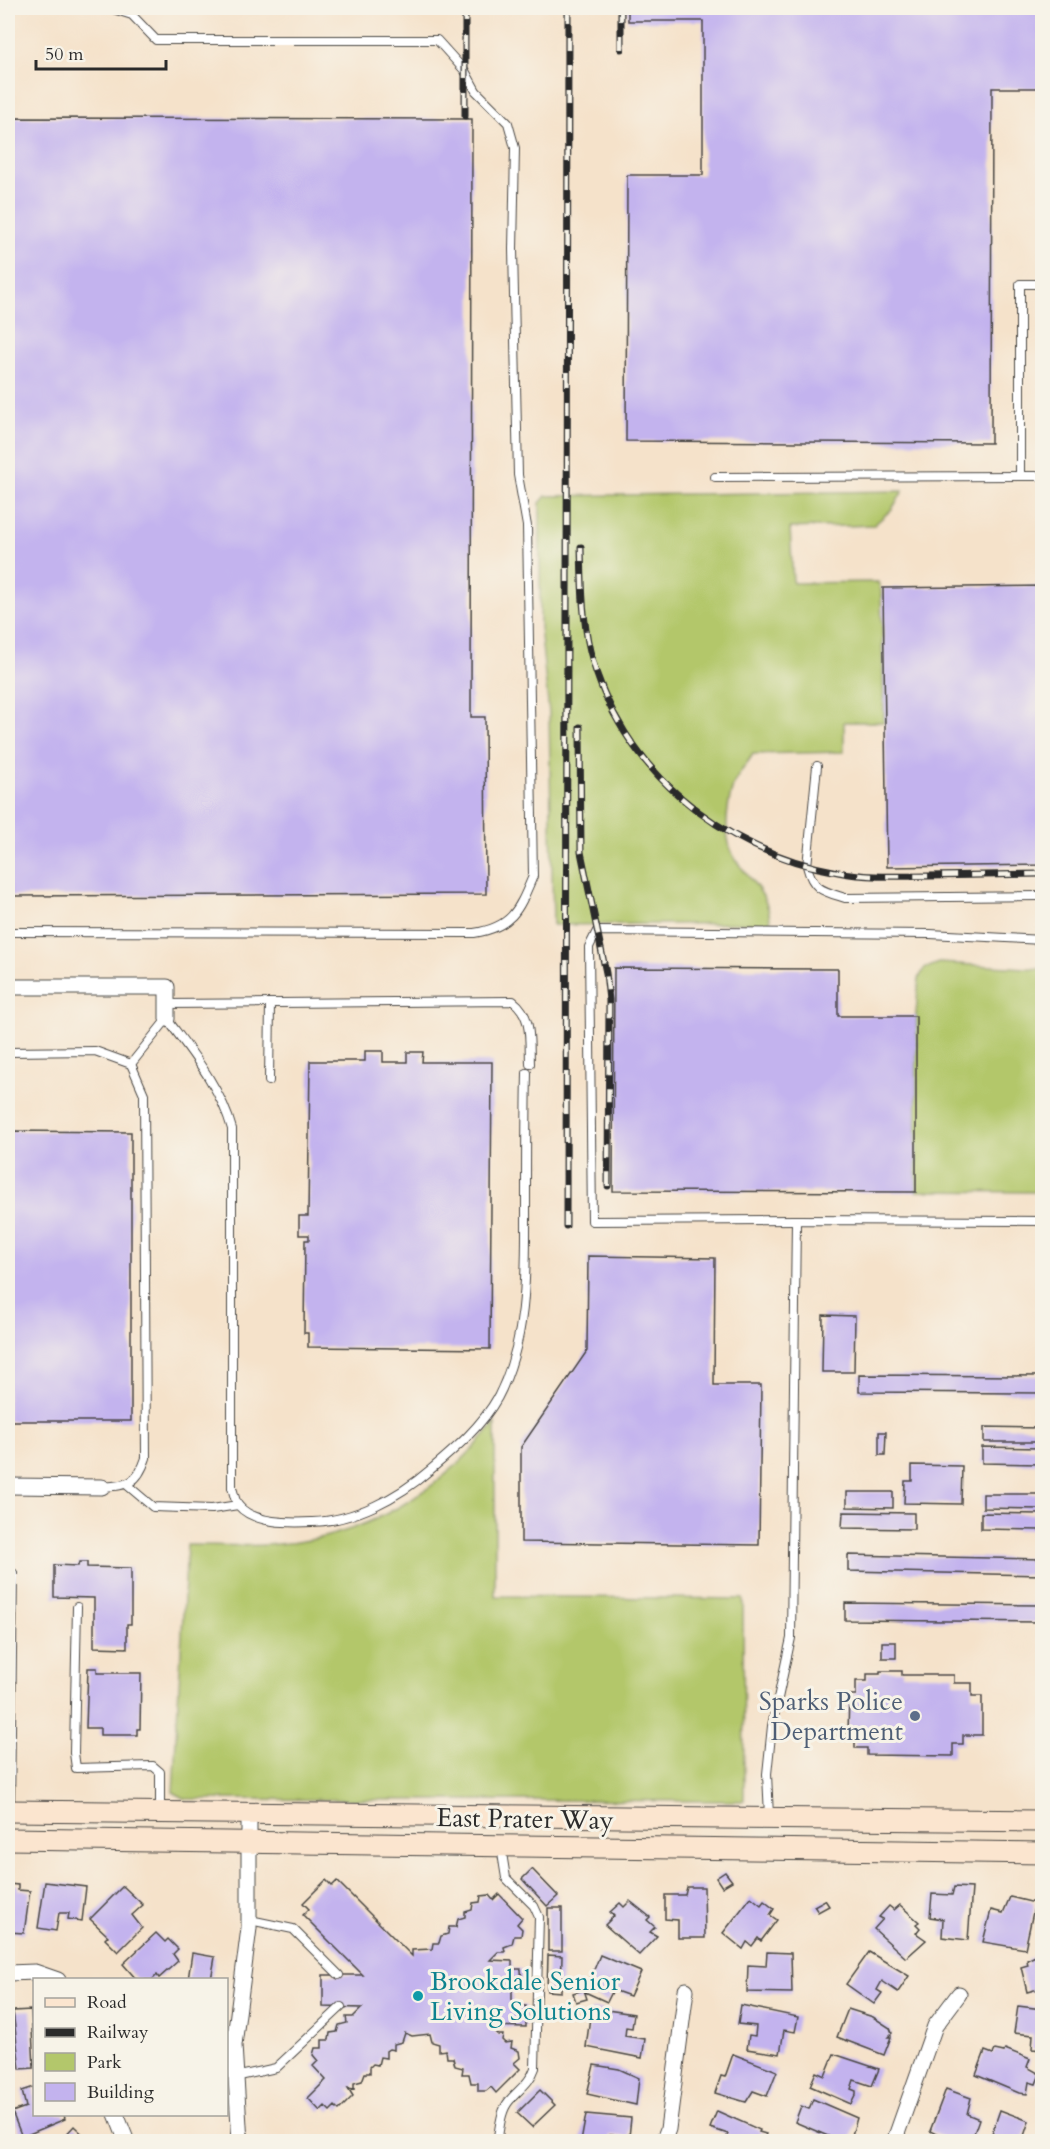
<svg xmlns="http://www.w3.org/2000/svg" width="1050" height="2149" viewBox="0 0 1050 2149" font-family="Cardo,serif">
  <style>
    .green { fill: #b3c76b; stroke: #6f794b; stroke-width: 1.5 }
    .building { fill: #c3b3ee }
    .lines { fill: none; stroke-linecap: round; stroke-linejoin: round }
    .lane-casing { stroke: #494643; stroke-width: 10 }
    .street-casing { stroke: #494643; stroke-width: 17 }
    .secondary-casing { stroke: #494643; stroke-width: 23 }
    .lane { stroke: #fff; stroke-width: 8 }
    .street { stroke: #fff; stroke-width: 15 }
    .secondary { stroke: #fbe5cf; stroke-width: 21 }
    .rail-casing { stroke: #2b2b2b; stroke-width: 7 }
    .rail { stroke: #f7f3e8; stroke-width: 4.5; stroke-dasharray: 14; stroke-linecap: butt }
    .service-dot { fill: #5c6f8a; stroke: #f7f3e8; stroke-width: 2 }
    .culture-dot { fill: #0f9aa8; stroke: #f7f3e8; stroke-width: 2 }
    .labels { text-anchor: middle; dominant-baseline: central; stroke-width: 6; stroke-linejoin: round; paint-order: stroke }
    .service-label { font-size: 26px; fill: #4e5e75; stroke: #f7f3e8; text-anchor: end }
    .street-label { font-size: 26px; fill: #2b2b2b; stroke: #f7f3e8 }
    .culture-label { font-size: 26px; fill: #0d838f; stroke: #f7f3e8; text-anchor: start }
  </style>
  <rect width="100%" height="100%" fill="#f7f3e8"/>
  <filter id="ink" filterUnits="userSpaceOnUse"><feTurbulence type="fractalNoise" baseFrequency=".0167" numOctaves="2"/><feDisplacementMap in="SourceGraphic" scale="12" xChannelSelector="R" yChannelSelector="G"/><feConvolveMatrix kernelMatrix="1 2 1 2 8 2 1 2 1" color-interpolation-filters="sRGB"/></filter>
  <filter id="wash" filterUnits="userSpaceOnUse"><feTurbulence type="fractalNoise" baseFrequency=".008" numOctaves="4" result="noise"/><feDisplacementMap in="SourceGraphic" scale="24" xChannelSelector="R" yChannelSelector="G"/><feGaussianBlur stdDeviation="1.35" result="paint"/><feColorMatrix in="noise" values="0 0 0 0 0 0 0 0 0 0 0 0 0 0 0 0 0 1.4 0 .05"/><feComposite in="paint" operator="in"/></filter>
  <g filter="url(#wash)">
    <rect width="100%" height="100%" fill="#f5e2ca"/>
    <g class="green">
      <path d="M903,491L892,509L874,525L790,528L793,583L878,582L881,591L884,722H844V752L753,754C747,764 737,775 733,786C726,809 722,843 738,863C753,883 770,897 770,923L553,925L549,713L540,627V503L546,496Z"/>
      <path d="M939,963L1042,969V1192L916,1191V1014L919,978L924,969Z"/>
      <path d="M495,1423V1596L743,1599L744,1801L186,1799L173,1792L187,1545C217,1545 248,1547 278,1544C365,1538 442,1491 495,1423Z"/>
    </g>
    <g id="blocks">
      <g class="building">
        <path d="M628,8H1042V88H992L991,443L626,441L627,175H703V21H628Z"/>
        <path d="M8,118L472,119L471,717H485L486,894L8,896Z"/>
        <path d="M1042,586V865L887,867L883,588Z"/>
        <path d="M614,968L838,969V1016H916V1192L613,1191Z"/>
        <path d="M365,1051H383V1062H407V1052H423L422,1062H492L490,1349L308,1347V1333H304L305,1240H309V1235H299V1216H308L310,1061H365Z"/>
        <path d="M8,1131L131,1132V1421H8Z"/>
        <path d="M588,1256L715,1258L714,1385H761L759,1545L521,1542V1447L587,1351Z"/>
        <path d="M823,1315L855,1316L854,1372H822Z"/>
        <path d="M859,1375L1042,1376V1393L859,1392Z"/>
        <path d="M984,1427L1042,1428V1442H984Z"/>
        <path d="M879,1432H886L885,1455H879Z"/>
        <path d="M982,1447L1042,1448V1464L982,1463Z"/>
        <path d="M912,1465L962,1466L961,1504L904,1503L905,1481H912Z"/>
        <path d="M847,1492H893V1508L847,1507Z"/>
        <path d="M983,1494H1042V1509L983,1508Z"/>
        <path d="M843,1512L914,1513V1529L842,1528Z"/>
        <path d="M981,1513L1042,1514V1530L981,1529Z"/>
        <path d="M848,1555L1042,1559V1575L848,1571Z"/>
        <path d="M79,1562H87V1567L131,1568V1624H127V1648L94,1647V1598L54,1597V1565L78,1566Z"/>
        <path d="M845,1603L1042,1605V1622L845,1620Z"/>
        <rect x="882" y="1642" width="14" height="16"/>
        <path d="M88,1668H97V1673H141L140,1729H137V1735H100V1728H86Z"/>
        <path d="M880,1671H902V1675H954V1683H972V1696H982V1735H963V1744H953V1756L867,1755V1748H855V1734H848L849,1695H856V1681H867V1674H880Z"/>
        <path d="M532,1869L558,1896L547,1906L522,1879Z"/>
        <path d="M725,1872L732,1881L722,1887L716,1878Z"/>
        <path d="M326,1880L332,1886L337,1881L412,1956V1950L432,1949L433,1943H439L441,1936L448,1934L449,1927H456L458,1919L465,1917V1912L472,1910L473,1903L480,1902L481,1896L489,1895L493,1900L499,1894L522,1918L517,1924L522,1929L521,1936H514L512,1944L504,1947L505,1952H498L490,1960L512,1961V1969H521L522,1985H512V2006H526V2027L489,2026L498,2035H503L502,2040L505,2043L512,2042L511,2048L519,2051L520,2058L514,2063L520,2069L496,2093L491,2087L486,2091H478V2083H471L469,2074H462L463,2068L455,2066L453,2058H447L446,2050L439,2051V2044L432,2042L430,2034L412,2036L405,2033L402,2042L394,2044V2050L389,2049L386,2051V2058L380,2057L378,2065L373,2064L370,2067V2073H365L362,2081L354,2083V2089L348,2088L353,2096L339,2110L335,2106L330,2111L325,2106L320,2111L308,2098L326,2080L313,2066L318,2061L313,2055L315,2048H322V2040H329L330,2033L337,2032L339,2025L347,2023L346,2017H353L362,2008L323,2007V1975H363L303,1915L309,1909L303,1903Z"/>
        <path d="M45,1882L86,1887L82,1921L68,1919L69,1913H59L56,1931L38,1928Z"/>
        <path d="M8,1884L18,1885V1890L30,1891L24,1933L8,1932Z"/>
        <path d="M123,1886L143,1905L132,1915L142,1928L118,1952L105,1939L108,1936L90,1919Z"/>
        <path d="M687,1887H704L705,1938H678V1920L665,1919V1895H685Z"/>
        <path d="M954,1887L972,1888L968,1940L942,1937L943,1919L930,1917L932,1894L952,1895Z"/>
        <path d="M751,1897L761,1905L764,1901L774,1909L770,1915L777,1920L761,1941L758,1938L752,1946L747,1942L743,1949L723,1933Z"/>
        <path d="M1010,1897L1035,1903L1025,1949L983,1942L991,1910L1003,1913Z"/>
        <path d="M825,1900L829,1906L818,1912L814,1906Z"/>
        <path d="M630,1901L650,1917L647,1920L655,1927L650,1932L657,1936L639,1955L605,1925L614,1916L610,1912L620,1903L624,1907Z"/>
        <path d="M900,1905L919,1922L916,1924L920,1928L916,1933L926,1940L906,1958L874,1929L883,1919L879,1917L889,1906L894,1910Z"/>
        <rect x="548" y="1908" width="14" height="43"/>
        <path d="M156,1933L165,1942L168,1939L178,1949L173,1954L178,1961L159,1978L157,1975L152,1980H137L123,1964Z"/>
        <path d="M767,1952L791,1953L792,1993L747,1992L748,1965L766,1966Z"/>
        <path d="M869,1952L909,1976L898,1992L882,1981L877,1990L882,1993L874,2004L846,1984Z"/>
        <path d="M192,1953L215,1957L211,1980H188Z"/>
        <path d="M1042,1953V1988L1027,1992L1021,1967L1028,1965L1027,1960Z"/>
        <path d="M548,1955L562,1956L561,1992L547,1991Z"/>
        <path d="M600,1955L641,1972L630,1996L613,1990L607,2002L585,1992Z"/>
        <path d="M584,1990L587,1999L576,2002L573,1993Z"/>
        <path d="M741,2005L798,2017L795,2032L784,2030L780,2054L747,2049L749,2035L755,2036L756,2026L738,2024Z"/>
        <path d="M1018,2006L1042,2009V2050L1032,2049L1033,2035L1014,2033Z"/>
        <path d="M600,2009L634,2014L632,2028L626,2027L625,2036L645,2039L642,2058L586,2047L591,2010Z"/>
        <path d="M848,2009L873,2017L890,2028L892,2033L888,2037H891L884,2055L837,2037Z"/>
        <path d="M31,2010L34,2068L20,2069L13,2011Z"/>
        <path d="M1005,2049L1030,2059L1027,2067L1040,2074L1036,2084L1029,2082L1027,2094L1019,2093L976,2075L985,2051L993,2054L995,2050L1004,2052Z"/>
        <path d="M733,2054L777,2071L767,2096L753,2091L746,2102L715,2093L721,2076L725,2077Z"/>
        <path d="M834,2054L879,2069L872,2086L854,2080L851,2089L856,2091V2094L851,2104L810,2086L816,2072L825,2076Z"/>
        <path d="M594,2065L619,2069L639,2078L636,2105L587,2094Z"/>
        <path d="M34,2087V2114H64L65,2119L22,2137L12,2112L26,2107L22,2091Z"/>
        <path d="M946,2089L971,2098L967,2114L979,2119L971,2142H952L930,2131Z"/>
        <path d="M540,2090L555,2105L532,2127L517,2113Z"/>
        <path d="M813,2099L857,2118L850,2142H842L795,2122L801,2106L809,2109Z"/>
        <path d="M1000,2110L1029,2121L1022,2142H989Z"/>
        <path d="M717,2111L760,2130L759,2132L766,2134L763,2141L725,2142L728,2134L710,2128Z"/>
        <path d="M586,2114L631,2118L629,2137L610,2135L609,2142H581Z"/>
        <path d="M74,2126L75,2127L91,2142H59Z"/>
      </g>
    </g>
  </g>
  <g filter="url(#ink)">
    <use href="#blocks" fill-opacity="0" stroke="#494643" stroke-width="1.5"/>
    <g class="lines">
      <defs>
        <g id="lane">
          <path d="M1020,476V284H1042"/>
          <path d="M715,477L1042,476"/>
          <path d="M817,766L807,866C813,890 823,891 845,898L1042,896"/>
          <path d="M8,932L474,933C513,927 519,909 533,876L527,526L518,475L513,249L515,148L508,123L476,91L465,71L437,40H156L132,15L110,8"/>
          <path d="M167,1004L513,1001C533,1016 529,1041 530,1064"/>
          <path d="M8,1052L95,1051L131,1064L167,1019C192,1053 221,1088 232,1129V1488C234,1493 235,1501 238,1505C253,1524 291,1523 312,1522C354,1521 399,1497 430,1470C455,1449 482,1426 498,1397C529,1337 526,1267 526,1201C526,1158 526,1116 527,1073"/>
          <path d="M269,1081L270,1003"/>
          <path d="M796,1220L592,1221L589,947L597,931L930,934L1042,940"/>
          <path d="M127,1485L153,1507L212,1509L238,1505"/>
          <path d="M102,1487C128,1485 137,1485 146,1458L144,1094L131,1064"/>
          <path d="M77,1607L74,1753L76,1768L153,1766L160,1772V1810"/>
          <path d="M10,1810L13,1573"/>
          <path d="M769,1816L767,1774L772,1726L791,1638L796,1220L1042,1221"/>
          <path d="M250,1920L293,1929L339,1975"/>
          <path d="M235,2077L276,2068L341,2007"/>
          <path d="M497,2142C500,2128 500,2112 509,2101C519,2089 530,2083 535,2068L539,1917L534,1906L506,1878L501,1847"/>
        </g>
        <g id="street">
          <path d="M8,987H167V1019"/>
          <path d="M8,1486L102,1487"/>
          <path d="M8,1973L35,1972L58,1980"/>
          <path d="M116,2114L127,2142"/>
          <path d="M240,2142L234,2045L249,1928V1812"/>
          <path d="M663,2142L668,2129L686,1990"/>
          <path d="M894,2142L935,2026L959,1994"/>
        </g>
        <g id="secondary">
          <path d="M8,1811L1042,1821"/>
          <path d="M8,1839L1042,1853"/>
        </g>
      </defs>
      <use href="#lane" class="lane-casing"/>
      <use href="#street" class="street-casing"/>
      <use href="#secondary" class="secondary-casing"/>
      <use href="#lane" class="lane"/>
      <use href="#street" class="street"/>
      <use href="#secondary" class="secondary"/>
      <defs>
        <g id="rail">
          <path d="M465,8V116"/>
          <path d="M621,49V8"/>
          <path d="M581,547C582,582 582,617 590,651C619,768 722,852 838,872C867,878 899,876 929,876C967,875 1005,875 1042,874"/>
          <path d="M580,727L581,852L606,973L609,1000L608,1186"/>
          <path d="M566,1226L568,8"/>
        </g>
      </defs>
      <use href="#rail" class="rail-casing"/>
      <use href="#rail" class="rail"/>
    </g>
  </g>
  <circle class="service-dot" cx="915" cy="1716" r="6"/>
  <circle class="culture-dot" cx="418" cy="1996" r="6"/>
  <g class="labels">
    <g class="service-label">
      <text x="903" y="1701">Sparks Police<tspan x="903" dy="30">Department</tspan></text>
    </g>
    <g class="street-label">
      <text transform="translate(525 1819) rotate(1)">East Prater Way</text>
    </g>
    <g class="culture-label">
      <text x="430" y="1981">Brookdale Senior<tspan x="430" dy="30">Living Solutions</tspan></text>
    </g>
  </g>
  <rect width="1050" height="2149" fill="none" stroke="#f7f3e8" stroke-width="30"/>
  <rect x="33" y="1978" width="195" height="138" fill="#f7f3e8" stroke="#a5a39c" stroke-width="1.5"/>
  <rect x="45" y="1998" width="30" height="9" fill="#fbe5cf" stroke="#a5a39c" stroke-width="1.5"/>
  <text x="87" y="2008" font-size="18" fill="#2b2b2b">Road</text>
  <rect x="45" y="2028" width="30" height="9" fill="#2b2b2b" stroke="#a5a39c" stroke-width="1.5"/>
  <text x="87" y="2038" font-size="18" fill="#2b2b2b">Railway</text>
  <rect x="45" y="2053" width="30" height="18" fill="#b3c76b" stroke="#a5a39c" stroke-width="1.5"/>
  <text x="87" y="2068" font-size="18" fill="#2b2b2b">Park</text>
  <rect x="45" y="2083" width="30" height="18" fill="#c3b3ee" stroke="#a5a39c" stroke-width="1.5"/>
  <text x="87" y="2098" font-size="18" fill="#2b2b2b">Building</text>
  <path d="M36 60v9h130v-9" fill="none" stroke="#2b2b2b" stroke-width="3"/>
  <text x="45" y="60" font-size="18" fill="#2b2b2b" stroke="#f7f3e8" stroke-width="4.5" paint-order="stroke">50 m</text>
</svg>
